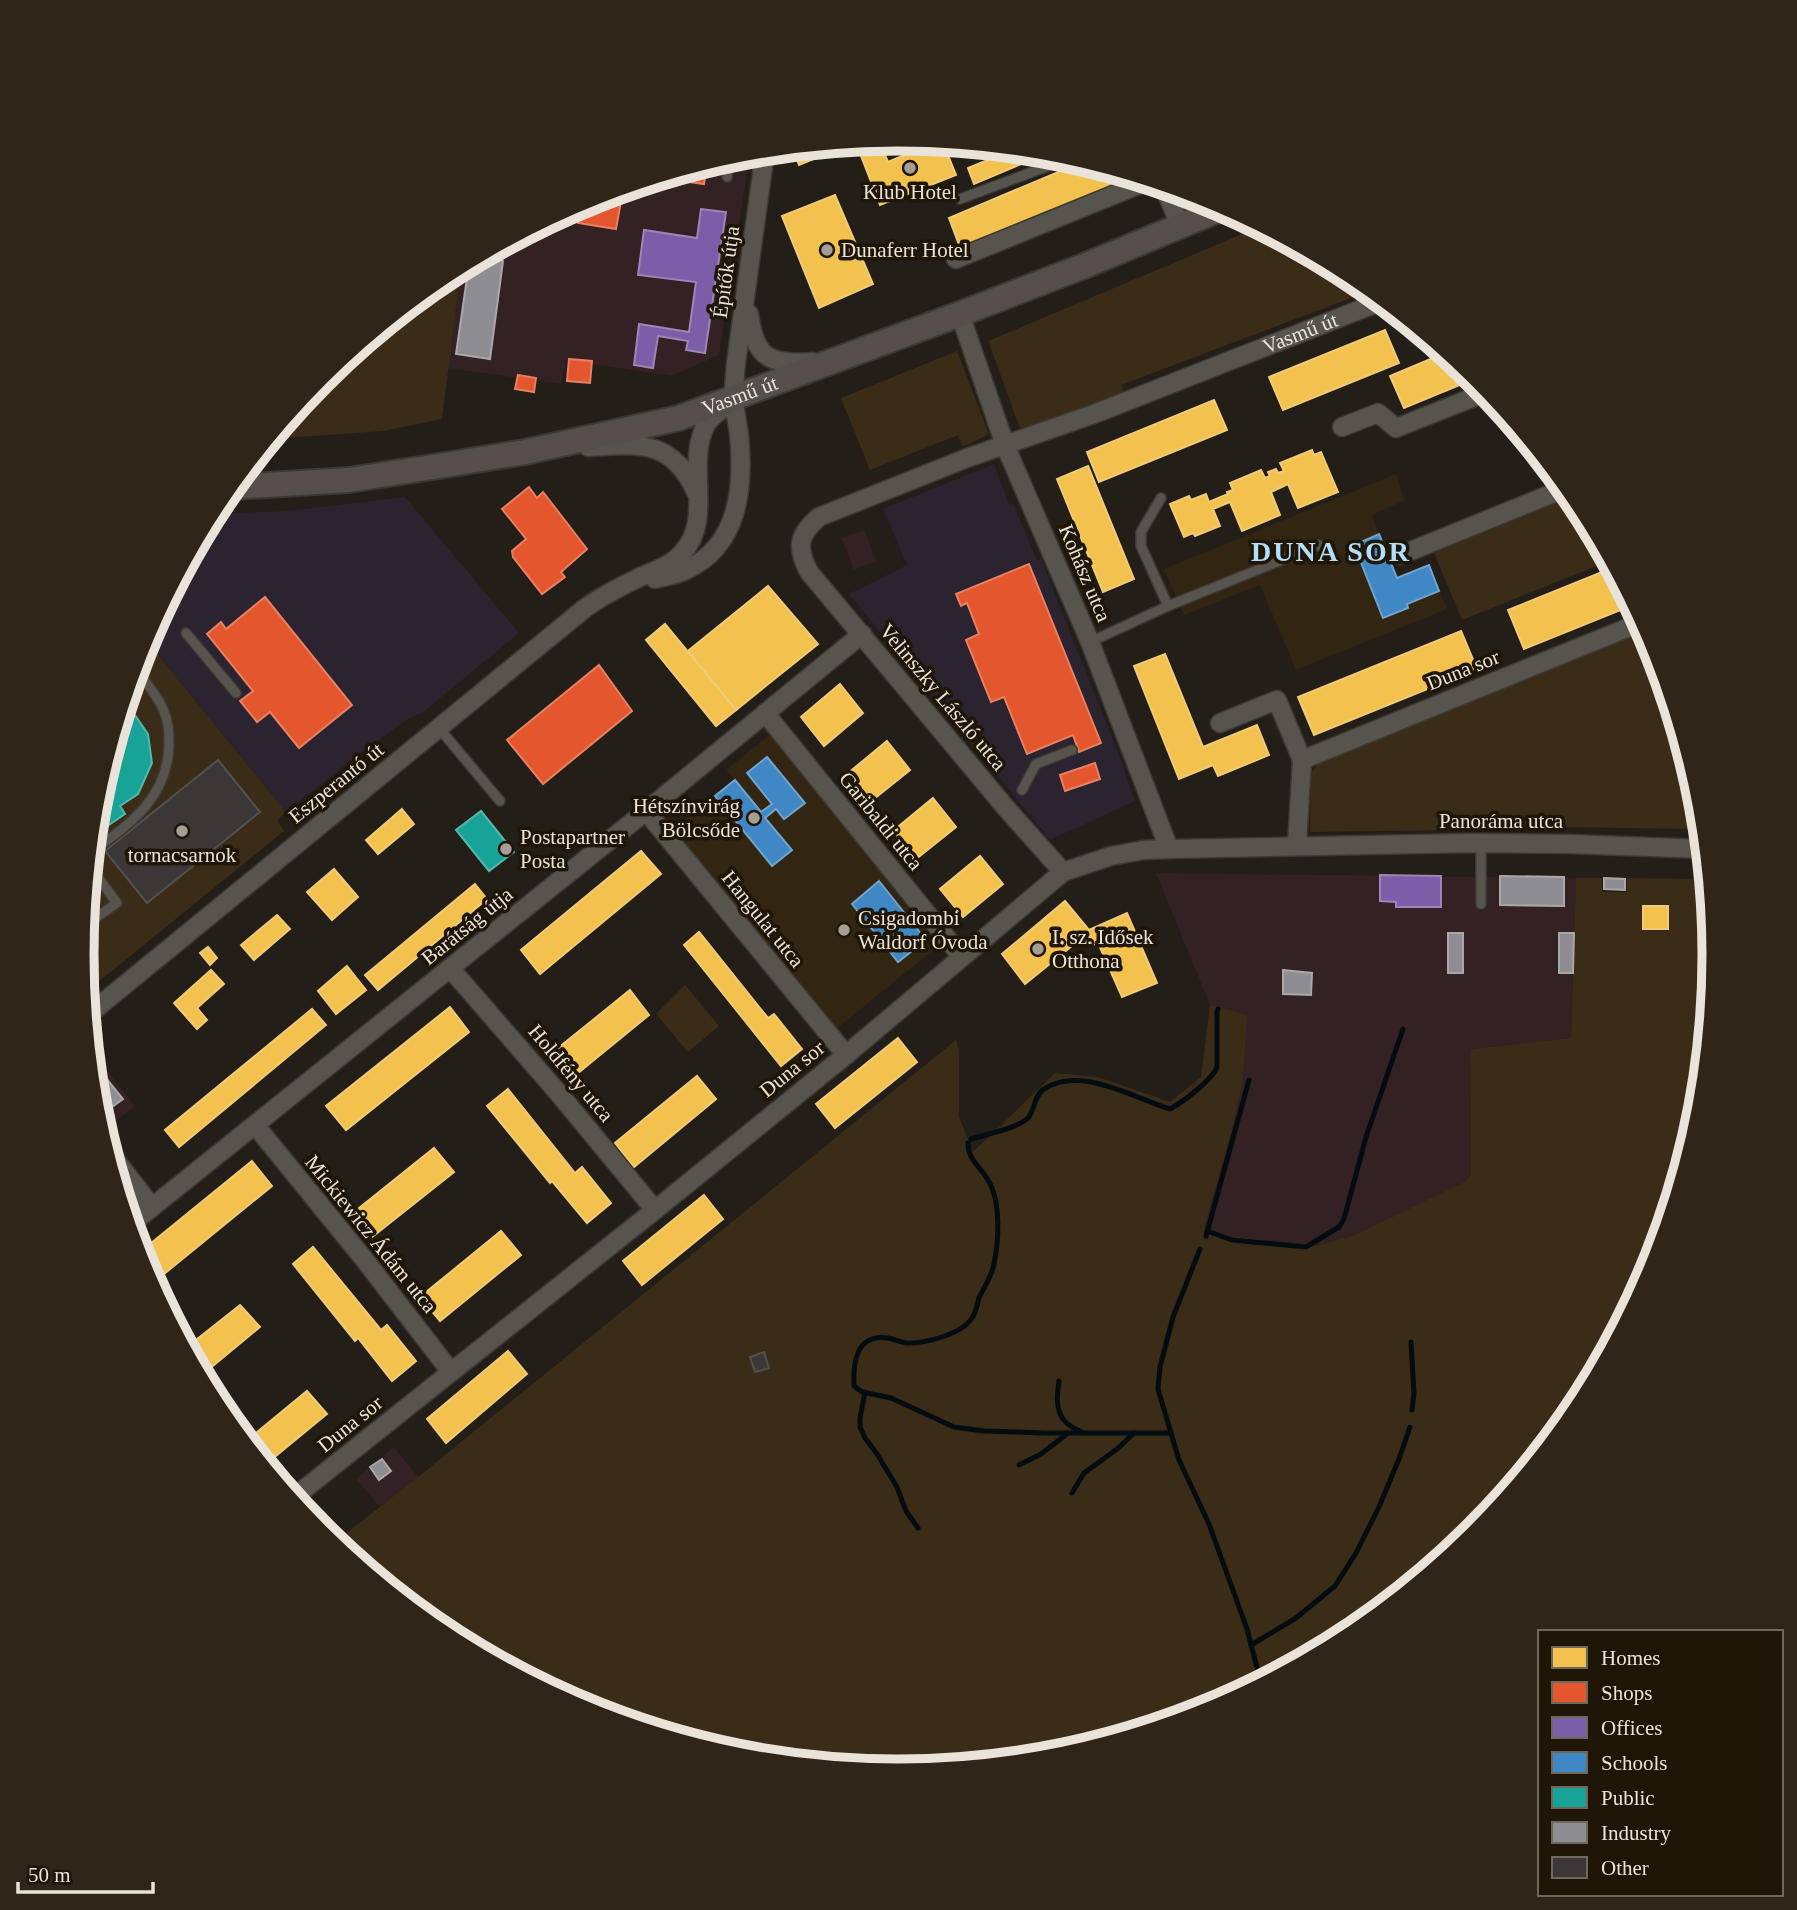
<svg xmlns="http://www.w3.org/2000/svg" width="1797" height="1910" viewBox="0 0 1797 1910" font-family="Georgia,serif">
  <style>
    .commercial { fill: #2b2330 }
    .industrial { fill: #332124 }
    .built { fill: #322512 }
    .green { fill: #3a2c17 }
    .homes { fill: #f2c14e; stroke: #f0cb78; stroke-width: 2 }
    .shops { fill: #e4572e; stroke: #e68162; stroke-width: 2 }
    .offices { fill: #7b5ea7; stroke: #9c86b6; stroke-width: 2 }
    .schools { fill: #3f88c5; stroke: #72a3cb; stroke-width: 2 }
    .public { fill: #17a398; stroke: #56b6ac; stroke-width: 2 }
    .industry { fill: #8d8d92; stroke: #a9a7a8; stroke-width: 2 }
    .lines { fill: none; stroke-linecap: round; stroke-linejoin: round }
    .stream { stroke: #030c10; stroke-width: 5 }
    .building { fill: #3b3737; stroke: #535050; stroke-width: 2 }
    .lane-casing { stroke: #3c3833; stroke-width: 12 }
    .street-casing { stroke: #3c3833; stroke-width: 21 }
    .secondary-casing { stroke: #3c3833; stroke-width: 28 }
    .lane { stroke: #57534d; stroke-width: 9 }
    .street { stroke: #57534d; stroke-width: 18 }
    .secondary { stroke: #564e4b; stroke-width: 24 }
    .poi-dot { fill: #a49e96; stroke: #1f1608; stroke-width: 2.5 }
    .labels { text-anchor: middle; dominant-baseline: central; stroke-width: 7; stroke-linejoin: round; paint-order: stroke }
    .poi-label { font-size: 21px; fill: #eae3da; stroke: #1f1608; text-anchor: start }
    .street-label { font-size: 21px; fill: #eae3da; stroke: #1f1608 }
    .district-label { font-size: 28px; font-weight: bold; letter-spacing: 2px; fill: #b1def9; stroke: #1f1608 }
    .rim { fill: none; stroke: #eae3da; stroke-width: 9 }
  </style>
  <rect width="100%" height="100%" fill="#231e17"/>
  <g class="commercial">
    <path d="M994,464L1009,504L1014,505L1037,561L1041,559L1120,757L1135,801L1050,840L849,594L907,565L883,509Z"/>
    <path d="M405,497L519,633L422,713L409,718L362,752L286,812L146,640L213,514L286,511Z"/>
  </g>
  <g class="industrial">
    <path d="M750,153L719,355L672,376L566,360L561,384L448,368L461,268L587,201L740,154Z"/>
    <path d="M864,530L876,561L854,570L842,538Z"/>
    <path d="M1156,873L1576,878L1571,1038L1470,1049L1471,1173L1466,1181L1355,1235L1315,1246L1230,1236L1204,1228L1228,1145L1247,1016L1210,1005Z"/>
    <path d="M92,1052L135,1106L103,1131L98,1114Z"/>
    <path d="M394,1447L418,1477L380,1507L356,1479Z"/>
  </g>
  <g class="built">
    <path d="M1396,474L1405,500L1372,515L1379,534L1397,578L1429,565L1447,609L1296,670L1260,585L1184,615L1164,569Z"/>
    <path d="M773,732L943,942L835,1030L673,829L734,780L726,770Z"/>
  </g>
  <g class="green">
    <path d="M1259,227L1352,277L1370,291L1121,385L1125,395L1021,431L988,341Z"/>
    <path d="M461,268L442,419L383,431L271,439L322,378L445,276Z"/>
    <path d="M957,351L989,434L963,447L958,435L870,470L841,398Z"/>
    <path d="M1572,496L1577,502L1609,561L1462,620L1434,553Z"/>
    <path d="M1646,630L1653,643L1699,796L1702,829L1455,826L1451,830L1310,832L1311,773L1320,761Z"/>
    <path d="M146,640L286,812L277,820L284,831L86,992L82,955L98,795Z"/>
    <path d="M1576,878H1602V892H1627V878L1707,879L1715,955L1699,1115L1652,1268L1577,1409L1475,1532L1352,1634L1211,1709L1057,1756L898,1771L739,1755L586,1709L445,1633L334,1543L418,1477L956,1040L959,1050V1117L973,1152L1055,1073L1098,1077L1170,1102L1201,1077L1210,1005L1247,1015L1243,1080L1228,1145L1204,1228L1230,1236L1315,1246L1355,1235L1466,1181L1471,1173L1470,1049L1571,1038Z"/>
    <path d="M685,985L719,1026L688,1052L656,1014Z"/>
  </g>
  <g class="homes">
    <path d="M879,141L888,162L936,142L943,143L956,175L880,205L856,143Z"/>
    <path d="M853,143L799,165L793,149Z"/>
    <path d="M1012,150L1047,153L974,184L968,168Z"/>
    <path d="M1082,162L1119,173L1124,184L961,250L949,218Z"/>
    <path d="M835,195L873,284L819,308L782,216Z"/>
    <path d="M1385,330L1399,363L1283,410L1269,377Z"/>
    <path d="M1445,353L1474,376V379L1404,408L1390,376Z"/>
    <path d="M1214,400L1227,430L1099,482L1087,452Z"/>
    <path d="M1312,450L1314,455L1321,452L1338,492L1298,508L1288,484L1271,492L1280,515L1242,531L1230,502L1213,509L1220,526L1195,536L1193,533L1184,537L1170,504L1189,496L1191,500L1206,494L1209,502L1228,494L1227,492L1233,490L1230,483L1261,470L1265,478L1270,476L1268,472L1276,469L1278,473L1284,471L1280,463Z"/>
    <path d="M1088,466L1134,579L1103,592L1057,479Z"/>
    <path d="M1612,568L1633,605L1524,649L1508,610Z"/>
    <path d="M768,586L818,644L736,710L688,651Z"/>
    <path d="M665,624L736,710L716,726L646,640Z"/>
    <path d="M1461,631L1477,669L1314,735L1298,697Z"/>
    <path d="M1165,654L1203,747L1257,725L1269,755L1218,776L1213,765L1179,779L1134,666Z"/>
    <path d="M840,684L863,713L824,746L801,717Z"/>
    <path d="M887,741L910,770L870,802L847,774Z"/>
    <path d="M933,798L956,827L916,859L893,831Z"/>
    <path d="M402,809L414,824L378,854L366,840Z"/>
    <path d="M641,851L661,874L540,974L521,950Z"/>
    <path d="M980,856L1003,884L963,917L940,889Z"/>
    <path d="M334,869L358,897L332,920L307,892Z"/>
    <path d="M475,884L487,899L378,990L365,975Z"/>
    <path d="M1065,901L1089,930L1127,913L1157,983L1122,997L1099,945L1092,944L1093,938L1083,937L1025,984L1002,954Z"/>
    <rect x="1643" y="906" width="25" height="23"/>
    <path d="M277,915L290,929L254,960L241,945Z"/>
    <path d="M699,932L768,1018L774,1014L802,1049L781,1066L684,945Z"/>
    <path d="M208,947L217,958L210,965L200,953Z"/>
    <path d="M347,966L366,990L336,1014L318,991Z"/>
    <path d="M211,970L224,984L197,1008L207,1020L197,1029L174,1003Z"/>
    <path d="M630,990L649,1015L567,1082L547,1057Z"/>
    <path d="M450,1007L469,1032L346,1130L326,1106Z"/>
    <path d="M312,1009L326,1025L179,1147L165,1130Z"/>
    <path d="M898,1038L917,1062L835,1128L816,1104Z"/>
    <path d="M697,1076L716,1099L634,1167L615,1143Z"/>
    <path d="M508,1089L575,1173L582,1167L611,1203L587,1223L552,1181L550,1183L487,1106Z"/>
    <path d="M434,1148L454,1172L372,1237L353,1213Z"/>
    <path d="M252,1161L272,1186L153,1283L144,1267L140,1252Z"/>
    <path d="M704,1195L723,1219L642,1285L623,1261Z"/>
    <path d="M501,1231L521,1255L440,1321L420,1297Z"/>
    <path d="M313,1247L381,1330L387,1325L416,1361L392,1381L358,1338L355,1341L293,1264Z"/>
    <path d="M240,1305L260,1327L202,1375L187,1347Z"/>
    <path d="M508,1351L527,1374L446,1443L427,1419Z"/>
    <path d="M307,1391L327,1414L266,1464L246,1441Z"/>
    <path d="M317,1509L335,1533L329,1538L308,1516Z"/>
  </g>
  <g class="shops">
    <path d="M707,164L704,184L661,178Z"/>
    <path d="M623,190L616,229L578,223L581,204Z"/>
    <path d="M569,359L592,361L590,383L567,381Z"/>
    <path d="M518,375L536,378L534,392L515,389Z"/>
    <path d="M529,487L537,498L543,492L587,549L561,572L565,577L542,594L513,557L512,551L526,539L502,509Z"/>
    <path d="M1029,564L1101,743L1079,752L1073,735L1027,754L1004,697L991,702L966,640L979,634L967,603L961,606L956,594Z"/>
    <path d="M265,597L352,705L299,748L270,712L257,722L240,701L253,691L207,634L221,622L226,629Z"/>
    <path d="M599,665L632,711L543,784L507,740Z"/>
    <path d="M1095,763L1100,779L1065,791L1060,775Z"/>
  </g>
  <g class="offices">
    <path d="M701,209L726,212L705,353L686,350L688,341L658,336L653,368L634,365L639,324L689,332L696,282L638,275L644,230L697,238Z"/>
    <path d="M1380,875L1441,876V907H1396V902L1380,901Z"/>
  </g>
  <g class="schools">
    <path d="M1379,534L1397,578L1429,565L1439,591L1407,604L1408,608L1383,618L1354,545Z"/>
    <path d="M767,757L805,803L784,819L776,809L765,818L792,850L772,866L715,796L735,780L761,812L772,804L747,773Z"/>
    <path d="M879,881L926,940L898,962L852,904Z"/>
  </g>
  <g class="public">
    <path d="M126,702L148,734L152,763L138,794L120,806L125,814L94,835L98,795Z"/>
    <path d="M481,811L514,852L489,871L456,830Z"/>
  </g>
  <g class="industry">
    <path d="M551,220L549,234L530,231Z"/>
    <path d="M480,257L503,261L490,359L456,354L469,264Z"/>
    <path d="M1500,876L1564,877V906L1500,905Z"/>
    <path d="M1604,878L1625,879V890L1604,889Z"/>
    <rect x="1448" y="933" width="15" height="40"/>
    <path d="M1559,933H1574L1573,973H1559Z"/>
    <path d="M1283,970L1312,973L1311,995L1283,994Z"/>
    <path d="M101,1072L123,1099L108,1110L96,1096L94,1078Z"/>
    <path d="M382,1459L391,1471L379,1480L370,1467Z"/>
  </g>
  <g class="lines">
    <g class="stream">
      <path d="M971,1139C987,1134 1016,1129 1028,1118C1035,1110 1034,1095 1044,1089C1081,1065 1133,1098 1170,1109C1183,1102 1212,1080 1217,1067V1012L1218,1009"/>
      <path d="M968,1143C968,1160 980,1166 988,1180C1001,1201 999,1240 994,1264C992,1276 984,1287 979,1298C977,1305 976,1313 972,1318C962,1334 927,1343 909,1343C901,1343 895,1339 888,1338C856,1334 853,1362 854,1386L862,1392L891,1398L954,1427L984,1431L1045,1433H1171"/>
      <path d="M1207,1231L1232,1240L1306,1247L1339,1227L1344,1219L1366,1137L1403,1029"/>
      <path d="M1206,1236L1249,1080"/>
      <path d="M1200,1249L1173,1317L1160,1367L1158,1389L1179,1460L1209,1524L1247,1629L1261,1683"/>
      <path d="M1411,1342L1414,1393L1412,1410"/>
      <path d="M1059,1381C1055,1405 1056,1422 1082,1432"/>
      <path d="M865,1392L860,1418V1427L865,1438L877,1454L897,1487L906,1511L918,1528"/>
      <path d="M1019,1465L1041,1454L1068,1433"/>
      <path d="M1072,1493L1084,1473L1117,1449L1134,1433"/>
      <path d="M1251,1645L1296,1618L1335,1586L1356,1553L1379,1507L1399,1459L1410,1427"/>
    </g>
  </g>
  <g class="building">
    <path d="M218,760L260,812L147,903L105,851Z"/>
    <path d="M764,1352L769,1368L755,1372L750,1357Z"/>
  </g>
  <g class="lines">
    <defs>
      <g id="lane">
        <path d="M727,177L730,157"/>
        <path d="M960,199L1070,158"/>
        <path d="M1161,498L1141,532V546L1168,606"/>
        <path d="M186,633L236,693"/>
        <path d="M1090,642L1168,606L1319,545"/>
        <path d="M439,728L500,801"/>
        <path d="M1022,790L1036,764L1072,750"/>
        <path d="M93,851C131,823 167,798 169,746C169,733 169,722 163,709C158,696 144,681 136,669"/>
        <path d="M1481,904V843"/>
        <path d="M85,925L117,903L91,868"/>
      </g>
      <g id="street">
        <path d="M1164,187L1180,225"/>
        <path d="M956,259L1138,185"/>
        <path d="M749,314C755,359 770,365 813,362"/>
        <path d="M960,314L1005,445L1090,642L1169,849"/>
        <path d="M1342,427L1378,413L1396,428L1487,392"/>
        <path d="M588,447C639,444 672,439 696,492"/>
        <path d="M1401,555L1566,488"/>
        <path d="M655,579C665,576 677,575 686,570C740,545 744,486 739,434C737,421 734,408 734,396C734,385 735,374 736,363L765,152"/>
        <path d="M765,713L962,957"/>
        <path d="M1220,723L1277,700L1302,760L1297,845"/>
        <path d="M1302,760L1642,622"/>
        <path d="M646,811L846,1055"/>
        <path id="s1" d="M1063,872L1006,808L809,572C796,547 798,535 819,517L967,458L1094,414L1382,301"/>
        <path d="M450,968L560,1095L655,1210"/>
        <path d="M88,1015L584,609C601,596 620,587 640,577C654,571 672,565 682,553C715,519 684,462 707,423C712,416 721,410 727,404"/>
        <path d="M255,1125L364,1259L451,1372"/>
        <path d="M110,1153L152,1207"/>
        <path d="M131,1224L646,811L862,634"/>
        <path d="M293,1498L655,1210L846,1055L1063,872L1111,856L1143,850L1169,849L1470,843L1569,844L1704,849"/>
      </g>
      <g id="secondary">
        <path id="s2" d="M232,487L349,480L439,466L525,452L679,418L960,314L1084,266L1223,208"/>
      </g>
    </defs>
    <use href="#lane" class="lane-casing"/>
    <use href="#street" class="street-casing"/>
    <use href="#secondary" class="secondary-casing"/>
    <use href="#lane" class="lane"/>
    <use href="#street" class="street"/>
    <use href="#secondary" class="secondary"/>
  </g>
  <g class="poi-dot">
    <circle cx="910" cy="168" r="7"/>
    <circle cx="827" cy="250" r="7"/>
    <circle cx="754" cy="818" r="7"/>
    <circle cx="182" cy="831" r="7"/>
    <circle cx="506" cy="849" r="7"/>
    <circle cx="844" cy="930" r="7"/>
    <circle cx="1038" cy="949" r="7"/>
  </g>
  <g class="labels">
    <g class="poi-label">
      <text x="910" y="192" text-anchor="middle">Klub Hotel</text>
      <text x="841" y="250">Dunaferr Hotel</text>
      <text x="740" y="806" text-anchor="end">Hétszínvirág<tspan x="740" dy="24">Bölcsőde</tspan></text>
      <text x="520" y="837">Postapartner<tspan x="520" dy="24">Posta</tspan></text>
      <text x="182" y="855" text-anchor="middle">tornacsarnok</text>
      <text x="858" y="918">Csigadombi<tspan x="858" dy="24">Waldorf Óvoda</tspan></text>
      <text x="1052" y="937">I. sz. Idősek<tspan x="1052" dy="24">Otthona</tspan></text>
    </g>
    <g class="street-label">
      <text transform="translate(726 272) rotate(-82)">Építők útja</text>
      <text stroke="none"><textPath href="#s1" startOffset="971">Vasmű út</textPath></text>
      <text stroke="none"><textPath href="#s2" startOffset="518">Vasmű út</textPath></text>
      <text transform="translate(1085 573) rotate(67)">Kohász utca</text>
      <text transform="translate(1463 670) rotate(-22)">Duna sor</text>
      <text transform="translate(943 697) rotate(50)">Velinszky László utca</text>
      <text transform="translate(336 783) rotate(-39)">Eszperantó út</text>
      <text transform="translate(881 821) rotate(51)">Garibaldi utca</text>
      <text x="1501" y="821">Panoráma utca</text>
      <text transform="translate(763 919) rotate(51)">Hangulat utca</text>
      <text transform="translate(467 926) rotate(-39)">Barátság útja</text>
      <text transform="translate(792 1069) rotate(-39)">Duna sor</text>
      <text transform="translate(571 1073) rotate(50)">Holdfény utca</text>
      <text transform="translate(371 1234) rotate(51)">Mickiewicz Ádám utca</text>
      <text transform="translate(350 1424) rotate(-39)">Duna sor</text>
    </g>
    <g class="district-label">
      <text x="1331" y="551">DUNA SOR</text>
    </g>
  </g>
  <path d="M0 0H1797V1910H0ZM94 955a804 804 0 1 1 1608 0a804 804 0 1 1-1608 0Z" fill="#2f2619" fill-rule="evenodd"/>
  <path class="rim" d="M94 955a804 804 0 1 1 1608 0a804 804 0 1 1-1608 0Z"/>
  <rect x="1538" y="1630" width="245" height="266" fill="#1f1608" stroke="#70685c" stroke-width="2"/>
  <rect x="1552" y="1647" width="35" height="21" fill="#f2c14e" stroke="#70685c" stroke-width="2"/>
  <text x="1601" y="1665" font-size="21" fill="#eae3da">Homes</text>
  <rect x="1552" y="1682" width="35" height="21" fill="#e4572e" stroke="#70685c" stroke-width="2"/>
  <text x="1601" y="1700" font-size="21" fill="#eae3da">Shops</text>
  <rect x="1552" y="1717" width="35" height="21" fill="#7b5ea7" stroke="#70685c" stroke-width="2"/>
  <text x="1601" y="1735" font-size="21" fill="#eae3da">Offices</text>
  <rect x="1552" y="1752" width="35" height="21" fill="#3f88c5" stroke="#70685c" stroke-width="2"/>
  <text x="1601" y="1770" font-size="21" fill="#eae3da">Schools</text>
  <rect x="1552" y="1787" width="35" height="21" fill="#17a398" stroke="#70685c" stroke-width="2"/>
  <text x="1601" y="1805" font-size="21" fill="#eae3da">Public</text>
  <rect x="1552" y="1822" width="35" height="21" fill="#8d8d92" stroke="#70685c" stroke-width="2"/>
  <text x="1601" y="1840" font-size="21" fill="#eae3da">Industry</text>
  <rect x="1552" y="1857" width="35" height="21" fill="#3b3737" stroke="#70685c" stroke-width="2"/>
  <text x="1601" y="1875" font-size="21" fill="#eae3da">Other</text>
  <path d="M18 1882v10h135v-10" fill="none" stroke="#eae3da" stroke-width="3.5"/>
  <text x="28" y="1882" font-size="21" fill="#eae3da" stroke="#1f1608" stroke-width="5" paint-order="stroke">50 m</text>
</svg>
